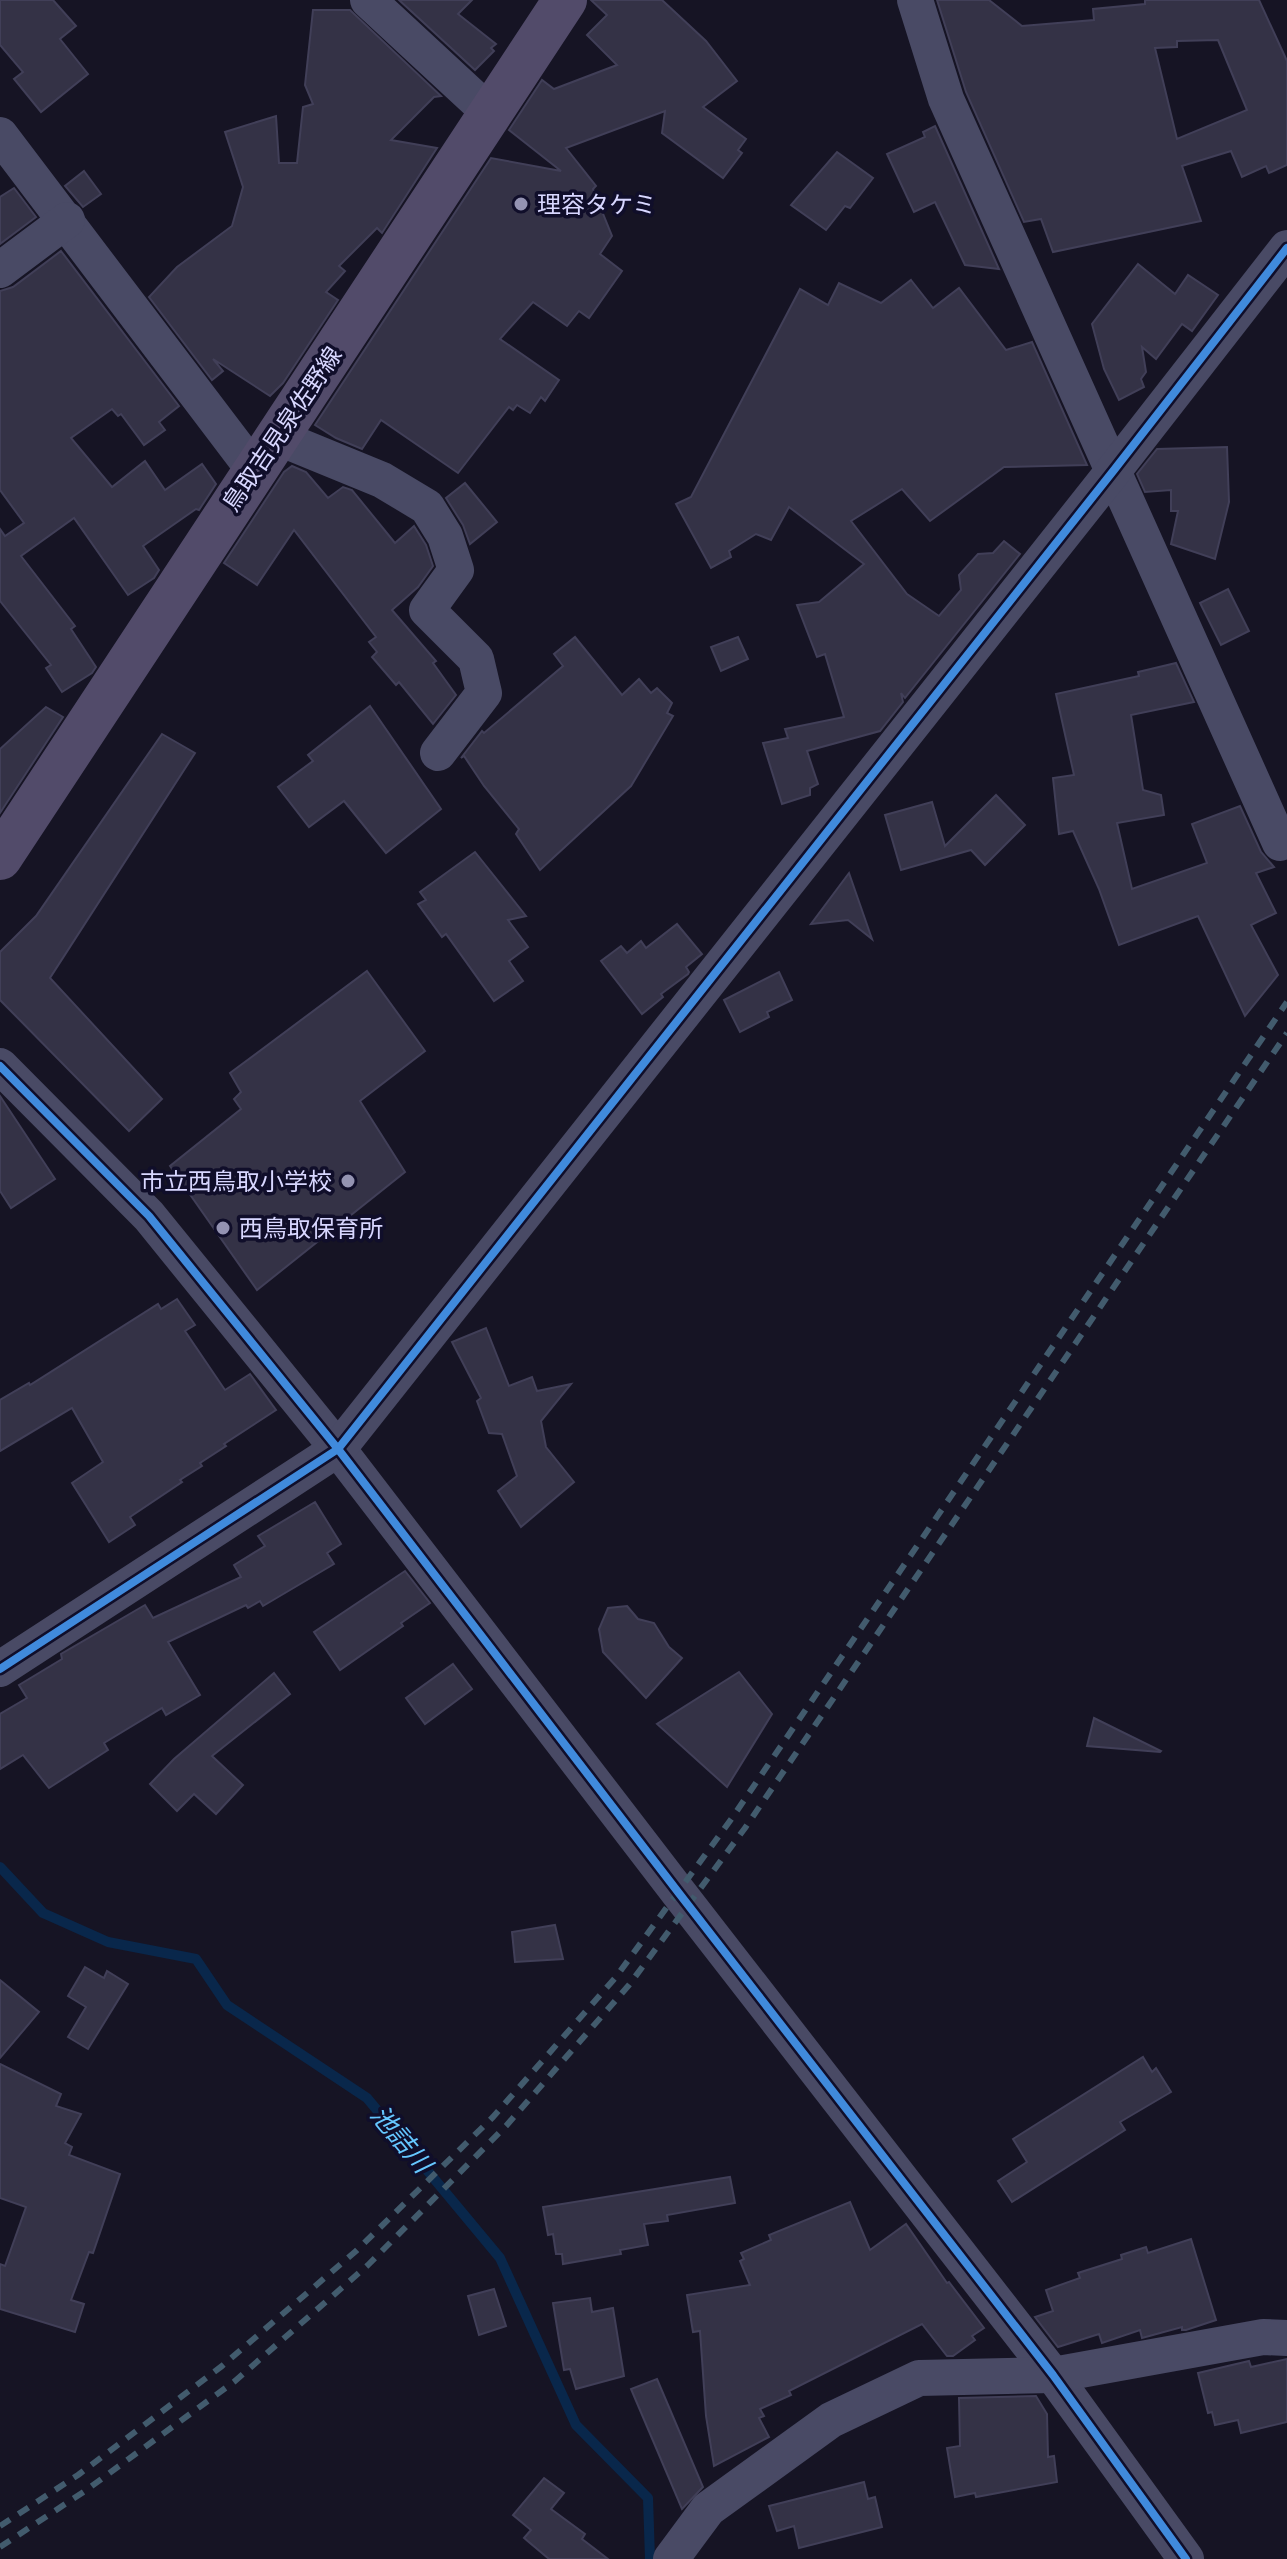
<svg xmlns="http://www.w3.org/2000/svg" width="1287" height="2559" viewBox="0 0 1287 2559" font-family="Poppins,'Noto Sans JP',sans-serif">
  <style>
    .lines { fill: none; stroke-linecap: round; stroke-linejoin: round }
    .stream { stroke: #09274b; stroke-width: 10 }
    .building { fill: #343246; stroke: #413f58; stroke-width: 2; fill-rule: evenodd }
    .minor { stroke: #494a65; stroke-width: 36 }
    .major { stroke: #524b6a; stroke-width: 44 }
    .rail { stroke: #425b6d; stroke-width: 6; stroke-dasharray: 12 10; stroke-linecap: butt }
    .cycleway-casing { stroke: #100e2a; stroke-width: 13 }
    .cycleway { stroke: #408adc; stroke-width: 8 }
    .poi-dot { fill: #9493b2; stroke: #100e2a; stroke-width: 3 }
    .labels { text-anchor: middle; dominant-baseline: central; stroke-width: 7; stroke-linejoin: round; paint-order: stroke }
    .poi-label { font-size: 24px; fill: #d8d7ff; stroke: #100e2a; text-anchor: start }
    .street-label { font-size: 24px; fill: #d8d7ff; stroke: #100e2a }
    .water-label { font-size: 26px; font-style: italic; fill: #65c7ff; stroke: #100e2a }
  </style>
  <rect width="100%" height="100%" fill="#161424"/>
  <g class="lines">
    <path class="stream" d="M0,1867L43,1913L108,1942L196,1959L227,2005L367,2098L500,2258L576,2425L648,2498L650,2559"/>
  </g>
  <g class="building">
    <path d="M0,0H53L76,26L60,39L88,74L41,112L14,79L23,72L0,45Z"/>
    <path d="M399,0H472L458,14L496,44L491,48L494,51L475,70Z"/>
    <path d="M591,0H662L706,41L737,81L703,107L746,139L738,150L742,153L723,178L662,133L665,111L566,148L596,186L593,189L612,236L600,254L622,271L589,318L579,311L567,326L533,302L500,339L559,380L545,401L541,397L530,413L517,405L513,410L509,407L458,473L381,420L362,449L336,438L315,425L491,158L561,171L509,130L542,80L554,89L617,65L587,35L607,15Z"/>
    <path d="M937,0H989L1022,26L1094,20L1093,9L1145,4V0H1259L1287,61V165L1269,173L1266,166L1242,177L1231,151L1182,166L1201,221L1053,252L1041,219L1024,222L966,92ZM1218,40L1247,110L1177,139L1155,48L1177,47V41Z"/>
    <path d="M313,10H350L441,96L434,97L391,140L437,148L382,233L377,228L339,266L345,271L326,292L338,300L283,383L270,396L213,359L223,371L212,380L149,297L177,267L232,226L243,187L225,132L276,116L279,163H297L303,107L313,104L305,85Z"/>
    <path d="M935,126L999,269L965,265L935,202L914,212L887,154L925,137L923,132Z"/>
    <path d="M837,152L873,178L850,208L845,206L826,230L791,205Z"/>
    <path d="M84,171L101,194L83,207L65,186Z"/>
    <path d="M14,188L36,217L0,244V197Z"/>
    <path d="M61,251L179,406L159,422L165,430L144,445L121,414L118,416L112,409L71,438L112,487L145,461L165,490L202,464L216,484L199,510L196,509L143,546L159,570L154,578L128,595L74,518L21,556L75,626L71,629L96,667L92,673L62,692L46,668L51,665L0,601V529L5,536L24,523L0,490V291L13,287Z"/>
    <path d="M1138,264L1175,294L1188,275L1218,295L1192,331L1182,324L1156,359L1142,347L1146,372L1141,379L1144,387L1119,400L1104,369L1092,324Z"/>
    <path d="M911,280L933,308L959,288L1006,350L1032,342L1087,465L1004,467L930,521L902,489L851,521L907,594L939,616L961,590L959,575L978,554L993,553L1004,541L1020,554L905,698L901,693L903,702L880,731L807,751L818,784L810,788V795L782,804L763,743L788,738L785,729L844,717L825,654L817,657L797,605L819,602L864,564L789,507L771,540L756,534L729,551L731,557L711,568L676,504L691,497L800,289L828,305L839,283L881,303Z"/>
    <path d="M1227,447L1229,502L1215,559L1171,544L1178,511H1171V490L1145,492L1137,474L1157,449Z"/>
    <path d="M292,466L306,472L328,498L343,487L352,490L395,543L414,526L426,545L433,566L418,587L392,610L436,661L433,663L456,695L433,724L399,682L396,685L372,657L377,652L369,642L376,637L294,530L257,585L224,563L284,472Z"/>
    <path d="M465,483L497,522L470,544L463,525L446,498Z"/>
    <path d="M1228,589L1249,631L1221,645L1200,603Z"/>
    <path d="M575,637L622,695L639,679L651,693L657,688L672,703L667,713L673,716L631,786L540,870L516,834L519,829L484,786L464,756L461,758L482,731L484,733L563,666L554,654Z"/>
    <path d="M738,637L748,659L721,671L711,647Z"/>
    <path d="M1176,663L1194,702L1131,715L1143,790L1161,795L1164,815L1117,823L1132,889L1207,863L1192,824L1240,806L1261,852L1274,867L1256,873L1276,913L1251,925L1278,975L1245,1016L1198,916L1119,945L1099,889L1073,831L1059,834L1053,778L1074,775L1056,694L1139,676L1138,672Z"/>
    <path d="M370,706L441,809L386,853L344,801L309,827L278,787L313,761L308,755Z"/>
    <path d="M46,707L63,717L0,813V749Z"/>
    <path d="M162,734L195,753L50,978L162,1099L129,1131L0,1000V952L36,916Z"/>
    <path d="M996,795L1025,825L985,865L971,850L901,870L885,815L932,802L945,846Z"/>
    <path d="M475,852L526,916L508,920L528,947L509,961L523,981L494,1001L446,934L442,937L418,904L426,900L420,892Z"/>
    <path d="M849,873L872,939L848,920L811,924Z"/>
    <path d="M677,924L702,954L686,967L689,972L688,974L661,994L663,997L642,1014L601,961L621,946L627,953L641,941L646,948Z"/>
    <path d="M367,971L425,1051L360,1101L405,1172L257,1290L170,1166L241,1109L234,1099L241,1092L230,1073Z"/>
    <path d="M779,972L792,1000L767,1012L769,1017L740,1032L724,1000Z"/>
    <path d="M0,1096L55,1179L11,1208L0,1191Z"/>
    <path d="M177,1299L195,1325L185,1331L225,1390L250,1374L276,1410L224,1444L226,1446L200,1463L202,1466L180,1480L182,1482L130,1517L135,1525L109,1542L72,1483L103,1462L72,1408L0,1451V1400L29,1383L30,1385L158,1304L161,1309Z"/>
    <path d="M486,1328L509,1386L532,1377L537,1391L571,1384L541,1421L546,1447L574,1482L521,1527L498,1491L517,1476L502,1434L489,1433L477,1401L481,1398L452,1342Z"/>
    <path d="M315,1502L341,1544L327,1553L334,1564L263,1606L260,1601L248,1608L246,1605L168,1642L200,1695L166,1715L162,1708L104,1743L108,1750L49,1788L23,1755L0,1769V1714L27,1698L19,1685L62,1659L61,1654L145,1605L153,1618L241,1577L234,1565L265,1546L258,1536Z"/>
    <path d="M405,1571L430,1603L401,1623L403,1626L340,1670L314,1632Z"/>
    <path d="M627,1606L638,1619L654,1623L669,1647L682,1658L646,1698L603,1652L599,1629L608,1608Z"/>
    <path d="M453,1664L472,1689L425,1724L406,1698Z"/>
    <path d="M739,1672L772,1714L727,1787L657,1724Z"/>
    <path d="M274,1673L290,1694L212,1756L243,1785L216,1814L194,1794L177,1811L150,1784L174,1759Z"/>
    <path d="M1094,1718L1161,1751L1160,1752L1087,1746Z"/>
    <path d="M555,1925L563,1959L515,1962L512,1932Z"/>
    <path d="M85,1967L104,1978L107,1971L128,1984L88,2049L68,2037L86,2007L68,1996Z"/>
    <path d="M0,1980L39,2012L0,2058Z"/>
    <path d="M1143,2057L1152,2072L1156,2068L1171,2092L1120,2122L1125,2130L1012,2202L998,2181L1027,2162L1013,2139Z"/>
    <path d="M0,2064L61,2094L56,2106L81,2114L65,2143L72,2147L69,2155L120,2174L93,2253L89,2252L71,2300L84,2304L75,2332L0,2309V2264L5,2266L26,2207L0,2198Z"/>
    <path d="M730,2177L735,2203L667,2215L668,2221L644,2224L648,2245L620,2250L621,2254L563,2264L562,2254H556L553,2234L548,2235L543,2207Z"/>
    <path d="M850,2202L870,2250L906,2224L947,2283L949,2282L984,2328L972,2336L975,2340L953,2356H947L922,2324L789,2391L791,2395L760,2409L764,2416L759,2418L769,2437L714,2466L706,2416L700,2331L693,2332L687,2295L750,2285L740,2261L744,2259L741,2253L771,2240L769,2235Z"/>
    <path d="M1191,2239L1216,2320L1186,2330H1182V2327L1142,2338L1140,2330L1102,2343L1099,2334L1058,2347L1035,2317L1053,2311L1046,2290L1080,2278L1078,2273L1122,2259L1121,2255L1146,2247L1148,2253Z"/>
    <path d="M494,2289L506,2326L479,2335L468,2296Z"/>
    <path d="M590,2298L592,2312L613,2308L624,2376L576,2389L570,2369L564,2370L553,2303Z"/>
    <path d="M1287,2359V2422L1241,2433L1238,2420L1215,2425L1212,2412L1208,2413L1198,2373L1249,2361L1251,2367Z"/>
    <path d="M657,2379L703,2487L682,2509L631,2389Z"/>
    <path d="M1036,2396L1047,2414L1048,2457L1054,2456L1057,2482L976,2497L975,2493L955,2497L947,2448L960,2446L959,2398Z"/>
    <path d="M544,2478L564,2493L551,2509L585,2534L582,2539L608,2559H549L524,2538L531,2530L513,2515Z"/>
    <path d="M864,2482L868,2499L875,2497L882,2527L799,2548L794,2526L777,2531L769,2506Z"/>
  </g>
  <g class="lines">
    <g class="minor">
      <path d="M368,0L490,113"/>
      <path d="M915,0L946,99L1280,843"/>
      <path d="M0,135L254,470"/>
      <path d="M0,270L67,220"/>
      <path d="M277,437L382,480L427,507L445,536L456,570L427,610L476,659L484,693L438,753"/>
      <path d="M0,1066L149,1216L338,1449L678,1892L1053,2375L1186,2559"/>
      <path d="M0,1669L338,1449L1114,470L1287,248"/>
      <path d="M671,2559L708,2509L831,2420L919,2378L1053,2375L1263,2337L1287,2338"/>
    </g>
    <path class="major" d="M0,858L565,0"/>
    <g class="rail">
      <path d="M0,2526L78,2475L222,2366L356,2251L493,2117L616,1977L732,1818L1287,1002"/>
      <path d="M0,2547L85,2491L235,2381L368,2265L506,2126L629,1985L745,1828L1287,1033"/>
    </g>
    <defs>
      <g id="cycleway">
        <path d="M0,1066L149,1216L338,1449L678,1892L1053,2375L1186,2559"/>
        <path d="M0,1669L338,1449L1114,470L1287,248"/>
      </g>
    </defs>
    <use href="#cycleway" class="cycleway-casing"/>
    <use href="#cycleway" class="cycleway"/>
  </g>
  <g class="poi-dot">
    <circle cx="521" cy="204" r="8"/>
    <circle cx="348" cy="1181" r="8"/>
    <circle cx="223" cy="1228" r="8"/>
  </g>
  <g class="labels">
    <g class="poi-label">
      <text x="537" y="204">理容タケミ</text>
      <text x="332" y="1181" text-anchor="end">市立西鳥取小学校</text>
      <text x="239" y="1228">西鳥取保育所</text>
    </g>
    <g class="street-label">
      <text transform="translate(282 429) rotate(-56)">鳥取吉見泉佐野線</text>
    </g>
    <g class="water-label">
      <text transform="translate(401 2139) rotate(50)">池詰川</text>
    </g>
  </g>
</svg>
